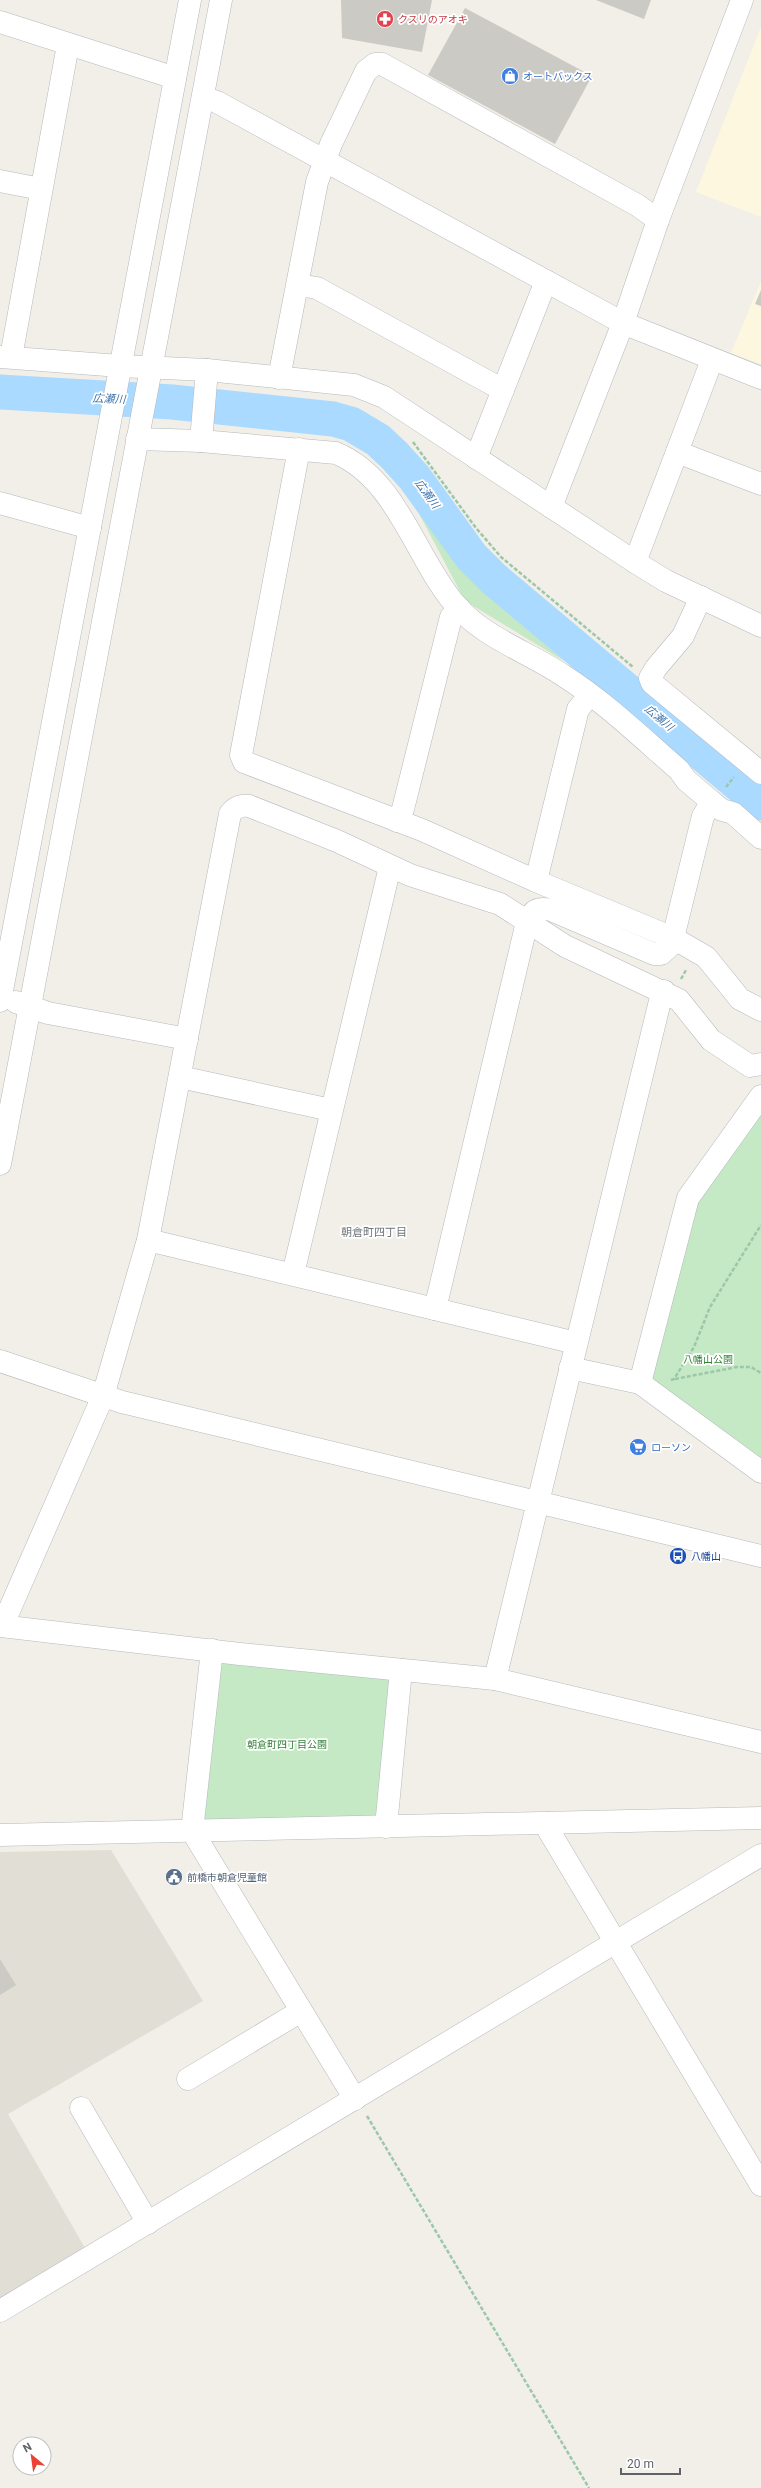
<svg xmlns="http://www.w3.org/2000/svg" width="761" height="2488" viewBox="0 0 761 2488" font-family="Roboto,'Noto Sans JP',sans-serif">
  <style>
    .commercial { fill: #fef7e0 }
    .education { fill: #e1ded6 }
    .green { fill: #c5e8c5 }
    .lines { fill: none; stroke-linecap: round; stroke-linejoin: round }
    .river { stroke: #aadaff; stroke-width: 35 }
    .building { fill: #cccac5 }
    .minor-casing { stroke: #b5b8bc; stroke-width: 23 }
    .path { stroke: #9cc7a9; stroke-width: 2.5; stroke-dasharray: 4 2; stroke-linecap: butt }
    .minor { stroke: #fff; stroke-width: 22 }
    .labels { text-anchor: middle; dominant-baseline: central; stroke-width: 3.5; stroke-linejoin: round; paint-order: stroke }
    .health-label { font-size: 10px; fill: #be3a42; stroke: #fff; text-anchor: start }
    .shop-label { font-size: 10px; fill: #366cbe; stroke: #fff; text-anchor: start }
    .park-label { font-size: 10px; fill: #348238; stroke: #fff }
    .transit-label { font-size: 10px; fill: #164399; stroke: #fff; text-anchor: start }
    .service-label { font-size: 10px; fill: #4e5e75; stroke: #fff; text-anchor: start }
    .water-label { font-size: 11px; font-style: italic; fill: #4174aa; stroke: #fff }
    .neighbourhood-label { font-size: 11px; fill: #70757a; stroke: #fff }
  </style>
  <rect width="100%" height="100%" fill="#f1efe8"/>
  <g class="commercial">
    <path d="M761,27V217L696,192Z"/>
    <path d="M761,281V364L731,353Z"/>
  </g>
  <path class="education" d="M111,1850L203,2001L8,2114L85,2248L0,2300V1852Z"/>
  <g class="green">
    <path d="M414,504L490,592L564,661L465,601Z"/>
    <path d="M761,1109V1467L651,1385L695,1201Z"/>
    <path d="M216,1655L393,1677L379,1821L199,1823Z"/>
  </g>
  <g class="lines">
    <path class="river" d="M0,392L172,402L333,419L351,424L378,440L394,455L414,477L471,556L494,579L761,803"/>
  </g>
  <g class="building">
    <path d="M341,0H432L422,52L342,38Z"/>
    <path d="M596,0H651L644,19Z"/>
    <path d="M465,8L592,76L555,144L428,75Z"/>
    <path d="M761,290V306L755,304Z"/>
    <path d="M0,1959L16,1985L0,1995Z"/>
  </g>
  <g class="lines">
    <defs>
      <g id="minor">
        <path d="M0,22L175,78"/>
        <path d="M203,97L217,102L623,323L761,378"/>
        <path d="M0,181L41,189"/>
        <path d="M298,285L317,288L503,390"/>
        <path d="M0,357L120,366L207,370L354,385L384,397L635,562L666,581L761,626"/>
        <path d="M11,357L68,45"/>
        <path d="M279,378L317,182L331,144L366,71L375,64H382L637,205L658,220"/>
        <path d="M137,439L201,441L336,453C397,479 414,555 454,603C483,638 527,651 564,676C605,702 642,738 679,770L686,780L712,802L722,810L733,813L761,838"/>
        <path d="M201,441L207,370"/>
        <path d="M299,449L241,755L244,762L422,830L536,881L673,938L706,957L740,999L761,1010"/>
        <path d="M677,452L761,484"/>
        <path d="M476,458L546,281"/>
        <path d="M0,503L90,528"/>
        <path d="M551,507L623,323L658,220L742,0"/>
        <path d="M635,562L712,360"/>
        <path d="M701,597L683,636L656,668L650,678L652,683L761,773"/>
        <path d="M397,821L403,809L451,617L460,609"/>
        <path d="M536,881L578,709L590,695"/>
        <path d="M0,1001L190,0"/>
        <path d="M16,1002L48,1013L187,1039"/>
        <path d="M180,1077L331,1110"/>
        <path d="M0,1164L221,0"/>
        <path d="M148,1240L576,1343"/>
        <path d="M293,1274L388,875L391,867"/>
        <path d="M435,1309L527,922C533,910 537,907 551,910L654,954H661L670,946L673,938L703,816L712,802"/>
        <path d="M0,1361L122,1402L761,1556"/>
        <path d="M570,1368L640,1383L761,1472"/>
        <path d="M640,1383L688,1198L761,1096"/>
        <path d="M0,1626L240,1654L495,1679L761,1742"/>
        <path d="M5,1626L8,1613L103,1396L148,1240L230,814C235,807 240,805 249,806L337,841L410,875L500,904L565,946L679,1000L711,1040L750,1066L761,1064"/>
        <path d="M212,1650L192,1831L355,2099"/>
        <path d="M495,1679L660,1001L664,991"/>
        <path d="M549,1823V1831L761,2185"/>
        <path d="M386,1827L401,1670"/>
        <path d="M0,1835L761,1818"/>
        <path d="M188,2079L301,2011"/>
        <path d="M81,2108L148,2223"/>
        <path d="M0,2311L761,1855"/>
      </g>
    </defs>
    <use href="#minor" class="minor-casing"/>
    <g class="path">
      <path d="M413,442L476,528L501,557L633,667"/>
      <path d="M726,787L734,777"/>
      <path d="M681,979L686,970"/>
      <path d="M675,1379L737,1367H751L761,1373"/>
      <path d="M671,1380L674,1379L694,1347L710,1307L761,1225"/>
      <path d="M367,2116L589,2488"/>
    </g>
    <use href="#minor" class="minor"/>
  </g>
  <defs>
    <symbol id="pharmacy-disc" viewBox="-11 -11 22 22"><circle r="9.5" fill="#e0444e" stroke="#fff"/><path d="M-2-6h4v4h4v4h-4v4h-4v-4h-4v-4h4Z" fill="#fff"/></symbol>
    <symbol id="shop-disc" viewBox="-11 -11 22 22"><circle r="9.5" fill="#3f7fe0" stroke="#fff"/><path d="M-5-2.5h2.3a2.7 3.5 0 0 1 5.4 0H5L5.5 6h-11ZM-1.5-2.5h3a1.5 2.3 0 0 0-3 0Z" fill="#fff"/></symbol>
    <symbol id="supermarket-disc" viewBox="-11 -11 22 22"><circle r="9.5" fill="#3f7fe0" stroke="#fff"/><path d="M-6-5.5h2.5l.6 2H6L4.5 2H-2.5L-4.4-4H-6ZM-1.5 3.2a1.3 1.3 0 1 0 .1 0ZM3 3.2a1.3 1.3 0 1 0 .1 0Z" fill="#fff"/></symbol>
    <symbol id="bus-disc" viewBox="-11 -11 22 22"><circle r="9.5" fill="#1a4fb4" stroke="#fff"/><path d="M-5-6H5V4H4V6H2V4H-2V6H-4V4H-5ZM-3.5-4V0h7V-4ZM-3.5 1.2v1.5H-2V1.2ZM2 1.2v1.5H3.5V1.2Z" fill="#fff"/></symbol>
    <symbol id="civic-disc" viewBox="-11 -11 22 22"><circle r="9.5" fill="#5c6f8a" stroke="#fff"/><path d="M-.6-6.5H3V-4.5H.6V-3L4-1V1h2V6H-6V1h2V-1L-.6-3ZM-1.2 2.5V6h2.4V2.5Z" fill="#fff"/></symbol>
  </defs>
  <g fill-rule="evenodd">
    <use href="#pharmacy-disc" x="375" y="9" width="20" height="20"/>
    <use href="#shop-disc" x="500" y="66" width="20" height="20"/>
    <use href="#supermarket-disc" x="628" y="1437" width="20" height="20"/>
    <use href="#bus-disc" x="668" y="1546" width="20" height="20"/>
    <use href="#civic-disc" x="164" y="1867" width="20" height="20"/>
  </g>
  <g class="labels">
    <g class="health-label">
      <text x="398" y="19">クスリのアオキ</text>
    </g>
    <g class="shop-label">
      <text x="523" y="76">オートバックス</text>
      <text x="651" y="1447">ローソン</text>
    </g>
    <g class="park-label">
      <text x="708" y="1359">八幡山公園</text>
      <text x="287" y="1744">朝倉町四丁目公園</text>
    </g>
    <g class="transit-label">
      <text x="691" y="1556">八幡山</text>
    </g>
    <g class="service-label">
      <text x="187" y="1877">前橋市朝倉児童館</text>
    </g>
    <g class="water-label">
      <text transform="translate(109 399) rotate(3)">広瀬川</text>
      <text transform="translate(427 494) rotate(54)">広瀬川</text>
      <text transform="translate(659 718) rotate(40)">広瀬川</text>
    </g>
    <g class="neighbourhood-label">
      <text x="374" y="1232">朝倉町四丁目</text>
    </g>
  </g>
  <g transform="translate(32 2456) rotate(331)"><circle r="19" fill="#ffffff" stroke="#bfc1c3"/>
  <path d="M0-3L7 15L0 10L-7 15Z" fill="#ea4335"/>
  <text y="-6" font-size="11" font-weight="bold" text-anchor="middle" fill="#5f6368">N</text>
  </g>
  <path d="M621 2468v6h59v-6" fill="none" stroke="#5f6368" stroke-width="2"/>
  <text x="627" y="2468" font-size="12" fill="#5f6368" stroke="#ffffff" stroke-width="3" paint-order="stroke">20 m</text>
</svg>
